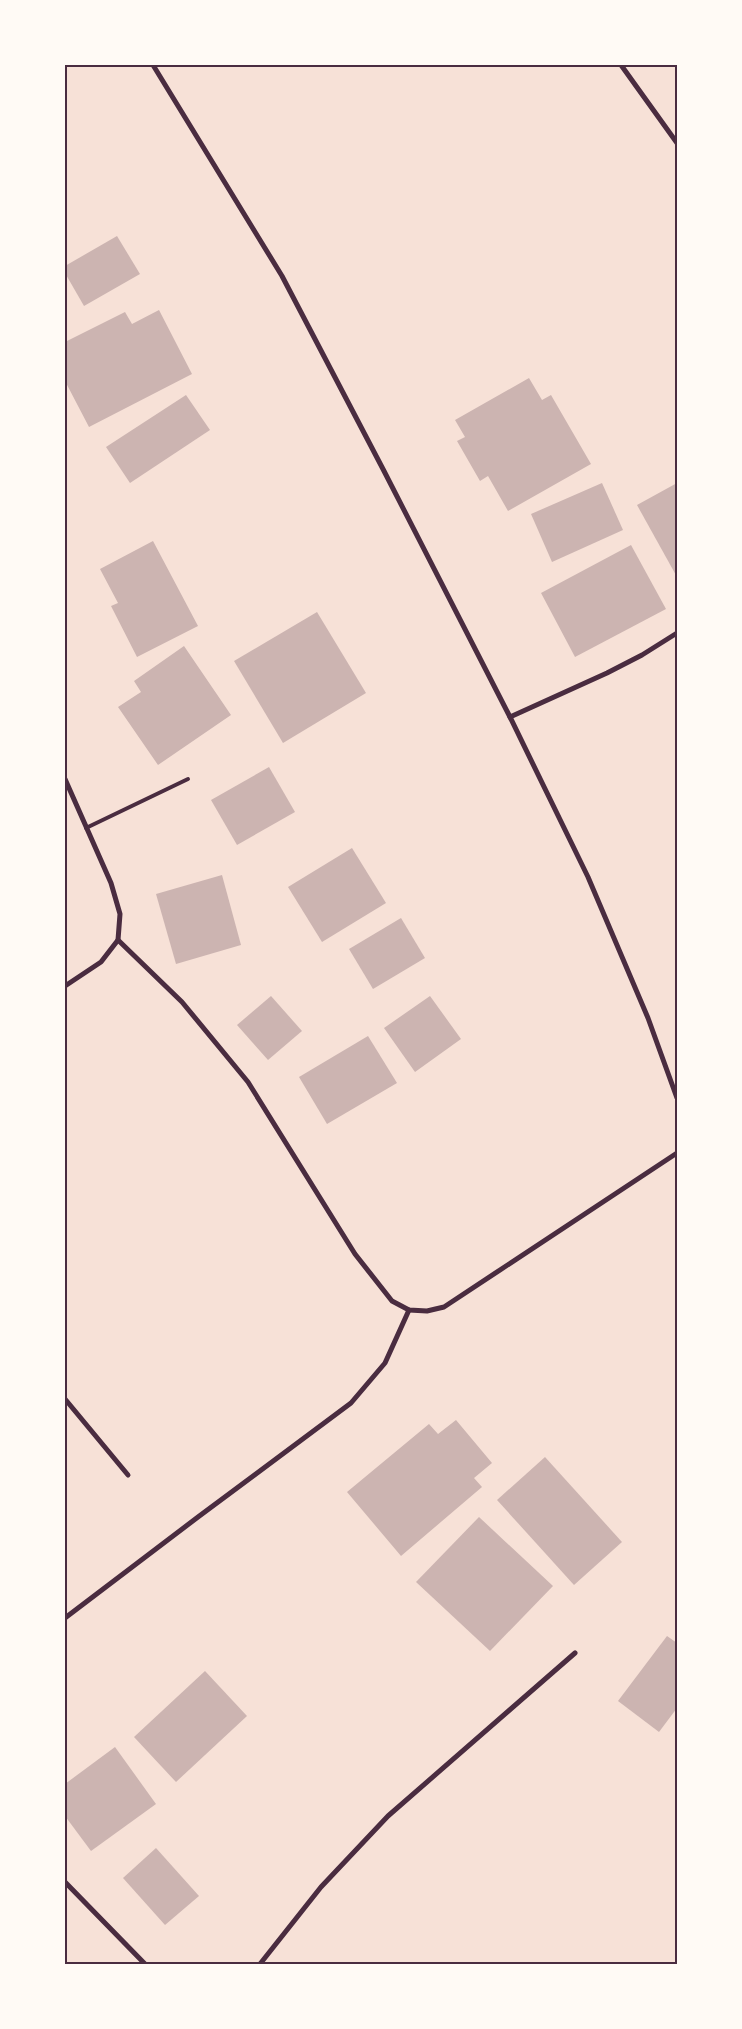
<svg xmlns="http://www.w3.org/2000/svg" width="742" height="2029" viewBox="0 0 742 2029" font-family="'Source Serif 4',serif">
  <style>
    .building { fill: #ccb4b1 }
    .lines { fill: none; stroke-linecap: round; stroke-linejoin: round }
    .service { stroke: #4a2c40; stroke-width: 4 }
    .minor { stroke: #4a2c40; stroke-width: 5 }
    .neatline { fill: none; stroke: #4a2c40; stroke-width: 2 }
  </style>
  <rect width="100%" height="100%" fill="#f7e1d7"/>
  <g class="building">
    <path d="M117,236L140,274L84,306L65,273V266Z"/>
    <path d="M159,310L192,374L89,427L65,381V342L125,312L132,324Z"/>
    <path d="M529,378L542,400L551,395L591,464L508,511L488,476L480,481L457,441L465,437L455,420Z"/>
    <path d="M186,395L210,430L130,483L106,447Z"/>
    <path d="M602,483L623,530L552,562L531,514Z"/>
    <path d="M677,483V577L637,505Z"/>
    <path d="M153,541L198,626L137,657L111,606L118,603L100,569Z"/>
    <path d="M631,545L666,609L575,657L541,593Z"/>
    <path d="M317,612L366,693L283,743L234,661Z"/>
    <path d="M184,646L231,715L158,765L118,707L141,692L134,681Z"/>
    <path d="M269,767L295,812L237,845L211,800Z"/>
    <path d="M352,848L386,903L322,942L288,887Z"/>
    <path d="M222,875L241,945L176,964L156,894Z"/>
    <path d="M401,918L425,958L373,989L349,949Z"/>
    <path d="M271,996L302,1031L268,1060L237,1025Z"/>
    <path d="M430,996L461,1039L415,1072L384,1028Z"/>
    <path d="M368,1036L397,1083L327,1124L299,1077Z"/>
    <path d="M456,1420L492,1463L474,1478L482,1487L401,1556L347,1492L429,1424L438,1434Z"/>
    <path d="M545,1457L622,1542L574,1585L497,1500Z"/>
    <path d="M479,1517L553,1586L490,1651L416,1582Z"/>
    <path d="M667,1636L677,1643V1708L659,1732L618,1701Z"/>
    <path d="M205,1671L247,1716L176,1782L134,1737Z"/>
    <path d="M115,1747L156,1804L91,1851L65,1816V1784Z"/>
    <path d="M156,1848L199,1896L165,1925L123,1878Z"/>
  </g>
  <g class="lines">
    <path class="service" d="M86,828L188,779"/>
    <g class="minor">
      <path d="M153,65L282,276L384,471L510,717L588,877L648,1018L677,1098"/>
      <path d="M621,65L677,143"/>
      <path d="M510,717L607,673L642,655L677,633"/>
      <path d="M65,779L111,883L120,914L118,940L101,962L65,986"/>
      <path d="M118,940L182,1002L248,1082L355,1254L392,1301L409,1310L427,1311L444,1307L677,1153"/>
      <path d="M65,1399L128,1475"/>
      <path d="M65,1618L198,1517L351,1403L385,1363L409,1310"/>
      <path d="M65,1882L145,1964"/>
      <path d="M260,1964L321,1887L388,1816L575,1653"/>
    </g>
  </g>
  <rect width="742" height="2029" fill="none" stroke="#fffaf5" stroke-width="132"/>
  <rect x="66" y="66" width="610" height="1897" class="neatline"/>
</svg>
